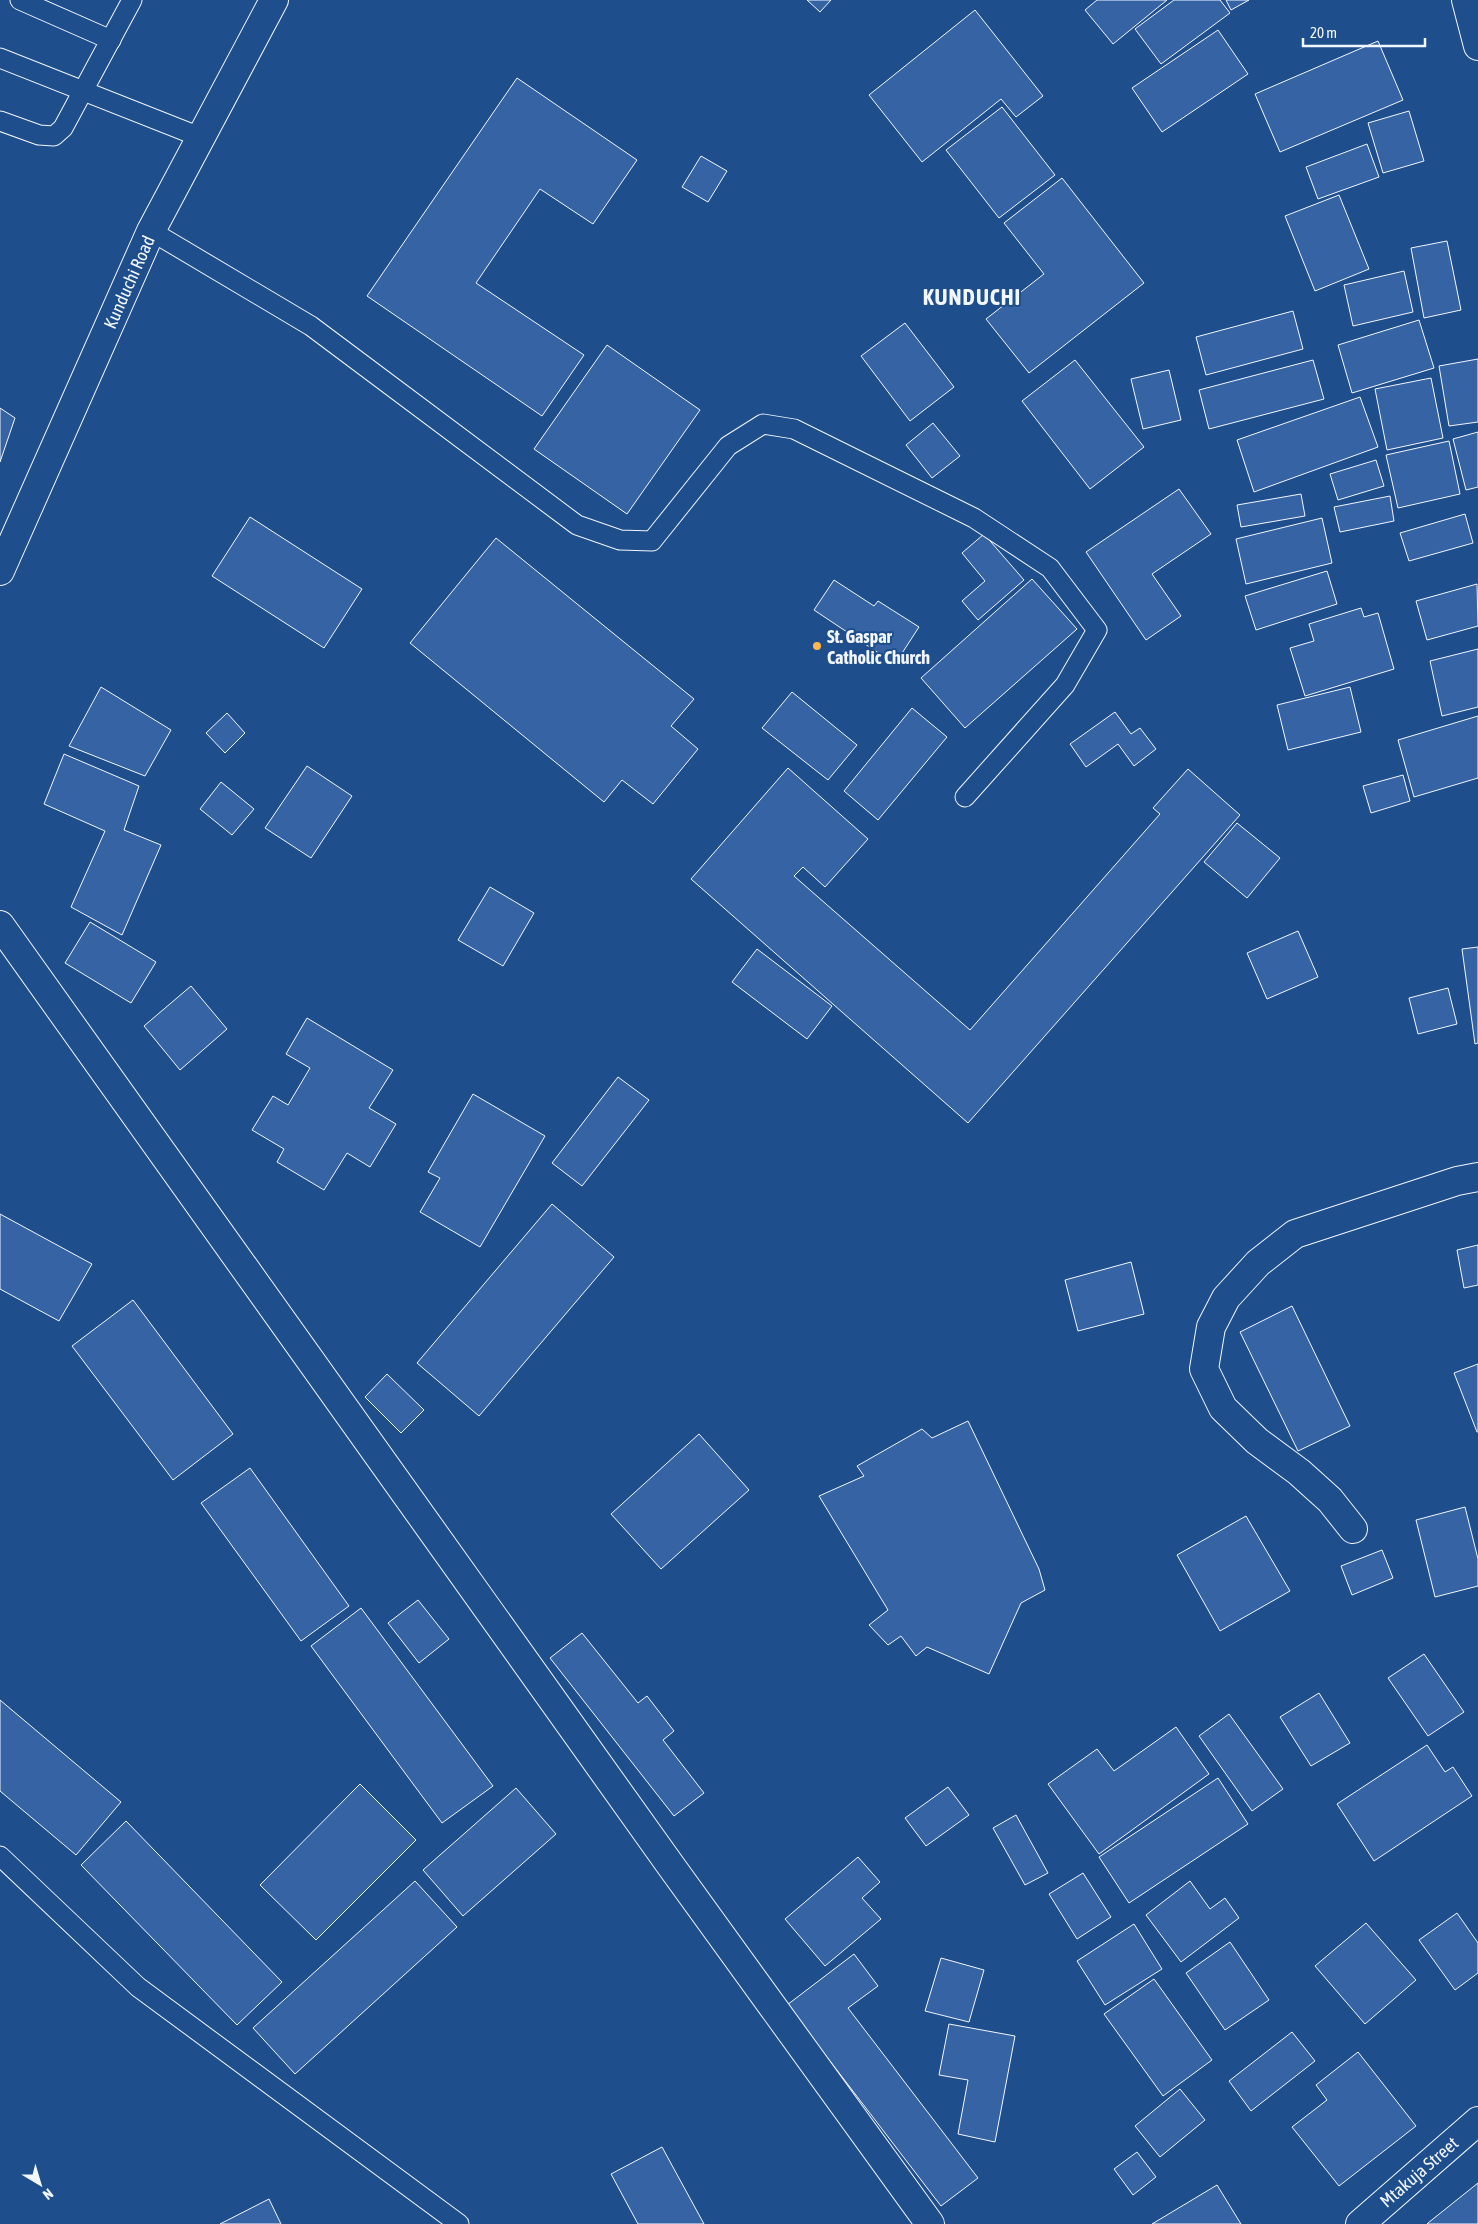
<svg xmlns="http://www.w3.org/2000/svg" width="1478" height="2224" viewBox="0 0 1478 2224" font-family="'Asap Condensed',sans-serif">
  <style>
    .building { fill: #3563a3; stroke: #f2f6ff }
    .lines { fill: none; stroke-linecap: round; stroke-linejoin: round }
    .lane-casing { stroke: #f2f6ff; stroke-width: 21 }
    .street-casing { stroke: #f2f6ff; stroke-width: 30 }
    .secondary-casing { stroke: #f2f6ff; stroke-width: 30 }
    .lane { stroke: #1f4e8c; stroke-width: 19 }
    .street { stroke: #1f4e8c; stroke-width: 28 }
    .secondary { stroke: #1f4e8c; stroke-width: 28 }
    .poi-dot { fill: #ffb74d; stroke: #1f4e8c; stroke-width: 2 }
    .labels { text-anchor: middle; dominant-baseline: central; stroke-width: 4; stroke-linejoin: round; paint-order: stroke }
    .street-label { font-size: 18px; fill: #f2f6ff; stroke: #1f4e8c }
    .poi-label { font-size: 18px; font-weight: bold; fill: #f2f6ff; stroke: #1f4e8c; text-anchor: start }
    .district-label { font-size: 22px; font-weight: bold; letter-spacing: 1px; fill: #f2f6ff; stroke: #1f4e8c }
  </style>
  <rect width="100%" height="100%" fill="#1f4e8c"/>
  <g class="building">
    <path d="M807,0H831L820,12Z"/>
    <path d="M1097,0H1167L1113,44L1085,10Z"/>
    <path d="M1174,0H1220L1230,13L1161,64L1135,29Z"/>
    <path d="M1226,0H1249L1231,10Z"/>
    <path d="M975,10L1043,96L1016,117L1001,99L922,162L869,95Z"/>
    <path d="M1218,30L1248,74L1162,132L1132,88Z"/>
    <path d="M1378,41L1403,100L1280,152L1255,94Z"/>
    <path d="M517,78L637,160L593,224L540,189L476,283L584,355L542,416L367,296Z"/>
    <path d="M1002,107L1055,175L999,218L946,150Z"/>
    <path d="M1409,111L1424,161L1383,173L1368,123Z"/>
    <path d="M1367,144L1379,177L1318,199L1306,167Z"/>
    <path d="M701,156L727,171L708,202L682,187Z"/>
    <path d="M1062,178L1144,283L1029,373L986,319L1044,274L1004,223Z"/>
    <path d="M1339,195L1369,269L1315,291L1285,216Z"/>
    <path d="M1447,241L1461,310L1424,318L1411,248Z"/>
    <path d="M1404,271L1413,312L1353,326L1344,285Z"/>
    <path d="M1293,311L1303,349L1206,375L1196,337Z"/>
    <path d="M1419,320L1434,368L1352,393L1338,345Z"/>
    <path d="M905,323L954,387L910,421L861,356Z"/>
    <path d="M607,345L700,410L627,514L534,449Z"/>
    <path d="M1478,359V422L1449,426L1439,366Z"/>
    <path d="M1075,360L1144,447L1090,489L1022,401Z"/>
    <path d="M1313,360L1324,399L1209,429L1199,390Z"/>
    <path d="M1169,370L1181,420L1143,429L1131,379Z"/>
    <path d="M1431,378L1443,438L1387,450L1375,389Z"/>
    <path d="M1360,397L1378,447L1254,492L1237,440Z"/>
    <path d="M0,408L15,418L0,462Z"/>
    <path d="M933,423L960,456L932,478L906,445Z"/>
    <path d="M1478,432V487L1466,490L1453,439Z"/>
    <path d="M1449,441L1460,494L1398,508L1386,455Z"/>
    <path d="M1376,460L1384,486L1338,500L1330,474Z"/>
    <path d="M1179,489L1211,534L1152,574L1181,616L1146,640L1086,552Z"/>
    <path d="M1301,494L1305,516L1241,527L1237,505Z"/>
    <path d="M1390,496L1394,521L1340,532L1334,507Z"/>
    <path d="M1465,514L1473,543L1409,561L1400,533Z"/>
    <path d="M250,517L362,589L324,648L212,576Z"/>
    <path d="M1322,518L1332,563L1246,584L1236,539Z"/>
    <path d="M984,534L1024,580L978,620L962,601L985,581L962,553Z"/>
    <path d="M496,538L694,699L671,726L698,749L653,804L622,780L604,802L410,643Z"/>
    <path d="M1327,571L1337,604L1256,630L1245,596Z"/>
    <path d="M1032,579L1077,629L965,728L921,678Z"/>
    <path d="M834,580L874,606L878,601L919,627L895,664L814,610Z"/>
    <path d="M1477,584L1478,626L1427,640L1416,601Z"/>
    <path d="M1361,608L1364,617L1378,613L1394,669L1305,696L1290,648L1314,641L1309,624Z"/>
    <path d="M1478,649V707L1442,716L1430,661Z"/>
    <path d="M101,687L171,730L145,776L69,746Z"/>
    <path d="M1350,687L1361,732L1288,750L1277,705Z"/>
    <path d="M792,692L857,745L828,780L762,728Z"/>
    <path d="M912,708L947,737L878,820L844,791Z"/>
    <path d="M1115,712L1131,734L1140,728L1156,749L1134,766L1118,744L1086,767L1070,744Z"/>
    <path d="M227,713L245,733L225,753L206,733Z"/>
    <path d="M1478,716V778L1414,797L1398,740Z"/>
    <path d="M64,754L139,786L124,830L161,845L122,935L71,907L105,831L44,804Z"/>
    <path d="M307,766L352,796L311,858L265,828Z"/>
    <path d="M788,768L868,839L825,887L803,867L794,876L970,1030L1160,814L1153,808L1188,769L1240,815L968,1123L691,879Z"/>
    <path d="M1403,775L1410,801L1371,813L1363,786Z"/>
    <path d="M221,782L254,809L232,835L200,809Z"/>
    <path d="M1237,823L1280,858L1247,898L1204,862Z"/>
    <path d="M490,887L534,913L503,966L458,940Z"/>
    <path d="M90,922L156,962L131,1003L65,963Z"/>
    <path d="M1298,931L1318,977L1267,999L1247,953Z"/>
    <path d="M1478,947V1043L1475,1044L1462,949Z"/>
    <path d="M757,949L832,1006L807,1039L732,982Z"/>
    <path d="M191,986L227,1029L180,1070L144,1026Z"/>
    <path d="M1448,988L1457,1024L1418,1034L1409,998Z"/>
    <path d="M307,1018L393,1070L369,1108L396,1124L370,1167L347,1153L324,1190L277,1162L284,1149L252,1130L273,1096L288,1105L310,1068L286,1054Z"/>
    <path d="M618,1077L649,1100L582,1186L552,1163Z"/>
    <path d="M473,1094L545,1136L480,1247L420,1212L440,1178L428,1172Z"/>
    <path d="M552,1204L614,1257L479,1416L417,1363Z"/>
    <path d="M0,1214L92,1264L59,1321L0,1289Z"/>
    <path d="M1478,1245V1285L1464,1288L1457,1250Z"/>
    <path d="M1131,1262L1144,1314L1078,1331L1065,1280Z"/>
    <path d="M133,1300L233,1434L173,1480L72,1346Z"/>
    <path d="M1292,1306L1350,1426L1298,1451L1240,1332Z"/>
    <path d="M1478,1364V1432H1477L1454,1373Z"/>
    <path d="M387,1374L424,1410L401,1433L365,1397Z"/>
    <path d="M968,1421L1039,1569L1045,1590L1021,1603L989,1674L927,1647L916,1656L901,1636L888,1645L869,1625L888,1610L819,1496L864,1476L857,1466L922,1429L932,1438Z"/>
    <path d="M699,1434L749,1490L661,1569L611,1514Z"/>
    <path d="M250,1468L349,1606L301,1641L201,1503Z"/>
    <path d="M1465,1507L1478,1559V1586L1435,1597L1416,1520Z"/>
    <path d="M1246,1516L1290,1591L1220,1631L1177,1555Z"/>
    <path d="M1382,1550L1393,1578L1352,1595L1341,1566Z"/>
    <path d="M418,1600L449,1639L419,1663L388,1623Z"/>
    <path d="M361,1608L493,1786L442,1823L311,1646Z"/>
    <path d="M582,1633L638,1703L647,1696L674,1731L663,1740L704,1793L674,1816L550,1658Z"/>
    <path d="M1424,1654L1464,1712L1428,1736L1388,1678Z"/>
    <path d="M1319,1693L1350,1743L1311,1766L1280,1717Z"/>
    <path d="M0,1700L121,1802L76,1855L0,1791Z"/>
    <path d="M1229,1714L1283,1789L1252,1811L1199,1736Z"/>
    <path d="M1176,1727L1209,1774L1099,1854L1048,1784L1097,1749L1114,1771Z"/>
    <path d="M1427,1745L1445,1772L1453,1767L1472,1796L1374,1861L1337,1804Z"/>
    <path d="M1218,1778L1248,1824L1129,1903L1099,1857Z"/>
    <path d="M360,1784L416,1840L316,1940L260,1885Z"/>
    <path d="M948,1787L969,1815L926,1846L905,1818Z"/>
    <path d="M516,1788L556,1834L463,1916L423,1870Z"/>
    <path d="M1016,1815L1048,1873L1025,1885L993,1828Z"/>
    <path d="M126,1821L282,1982L237,2025L81,1865Z"/>
    <path d="M858,1857L880,1882L862,1898L881,1919L825,1966L785,1919Z"/>
    <path d="M1083,1873L1111,1917L1077,1939L1049,1894Z"/>
    <path d="M415,1881L457,1927L295,2074L253,2028Z"/>
    <path d="M1190,1881L1210,1909L1225,1898L1239,1918L1181,1962L1146,1915Z"/>
    <path d="M1457,1913L1478,1943V1973L1455,1990L1419,1940Z"/>
    <path d="M1366,1923L1416,1980L1365,2024L1315,1966Z"/>
    <path d="M1134,1924L1162,1969L1105,2005L1077,1961Z"/>
    <path d="M1230,1942L1269,2000L1225,2030L1186,1973Z"/>
    <path d="M854,1954L878,1986L848,2008L978,2178L941,2206L787,2005Z"/>
    <path d="M941,1958L984,1970L969,2022L925,2011Z"/>
    <path d="M1154,1979L1212,2060L1163,2096L1104,2014Z"/>
    <path d="M949,2024L1015,2036L995,2142L958,2134L968,2080L939,2075Z"/>
    <path d="M1292,2032L1315,2061L1251,2111L1229,2081Z"/>
    <path d="M1358,2052L1416,2126L1339,2186L1292,2127L1327,2100L1316,2085Z"/>
    <path d="M1180,2089L1205,2120L1160,2157L1135,2126Z"/>
    <path d="M662,2147L704,2224H638L611,2174Z"/>
    <path d="M1137,2152L1156,2177L1133,2195L1114,2169Z"/>
    <path d="M1478,2183V2224H1427L1428,2223Z"/>
    <path d="M1217,2185L1241,2224H1152Z"/>
    <path d="M269,2199L281,2224H220Z"/>
  </g>
  <g class="lines">
    <defs>
      <g id="lane">
        <path d="M20,0L111,40"/>
        <path d="M0,58L200,137"/>
        <path d="M0,121L39,135L54,136L63,128L132,0"/>
        <path d="M151,231L311,326L577,525L620,540L652,541L728,446L763,424L794,429L974,518L1050,568L1097,630L1065,685L965,797"/>
        <path d="M0,1856L138,1987L459,2224"/>
      </g>
      <g id="street">
        <path d="M0,571L151,231L274,0"/>
        <path d="M0,925L671,1866L930,2224"/>
        <path d="M1353,1529L1330,1500L1299,1472L1257,1441L1223,1408L1204,1369L1211,1327L1226,1298L1258,1263L1295,1234L1457,1181L1478,1177"/>
        <path d="M1360,2224L1478,2121"/>
      </g>
      <path id="secondary" d="M1466,0L1478,46"/>
    </defs>
    <use href="#lane" class="lane-casing"/>
    <use href="#street" class="street-casing"/>
    <use href="#secondary" class="secondary-casing"/>
    <use href="#lane" class="lane"/>
    <use href="#street" class="street"/>
    <use href="#secondary" class="secondary"/>
  </g>
  <circle class="poi-dot" cx="817" cy="646" r="5"/>
  <g class="labels">
    <g class="street-label">
      <text transform="translate(129 282) rotate(-66)">Kunduchi Road</text>
      <text transform="translate(1419 2172) rotate(-41)">Mtakuja Street</text>
    </g>
    <g class="poi-label">
      <text x="827" y="636">St. Gaspar<tspan x="827" dy="21">Catholic Church</tspan></text>
    </g>
    <g class="district-label">
      <text x="972" y="297">KUNDUCHI</text>
    </g>
  </g>
  <g transform="translate(40 2184) rotate(142)" stroke="#1f4e8c" stroke-width="4" paint-order="stroke">
  <path d="M0-4L9 19L0 12L-9 19Z" fill="#f2f6ff"/>
  <text y="-8" font-size="14" font-weight="bold" text-anchor="middle" fill="#f2f6ff">N</text>
  </g>
  <path d="M1303 38v8h122v-8" fill="none" stroke="#f2f6ff" stroke-width="2.5"/>
  <text x="1310" y="38" font-size="15" fill="#f2f6ff" stroke="#1f4e8c" stroke-width="4" paint-order="stroke">20 m</text>
</svg>
